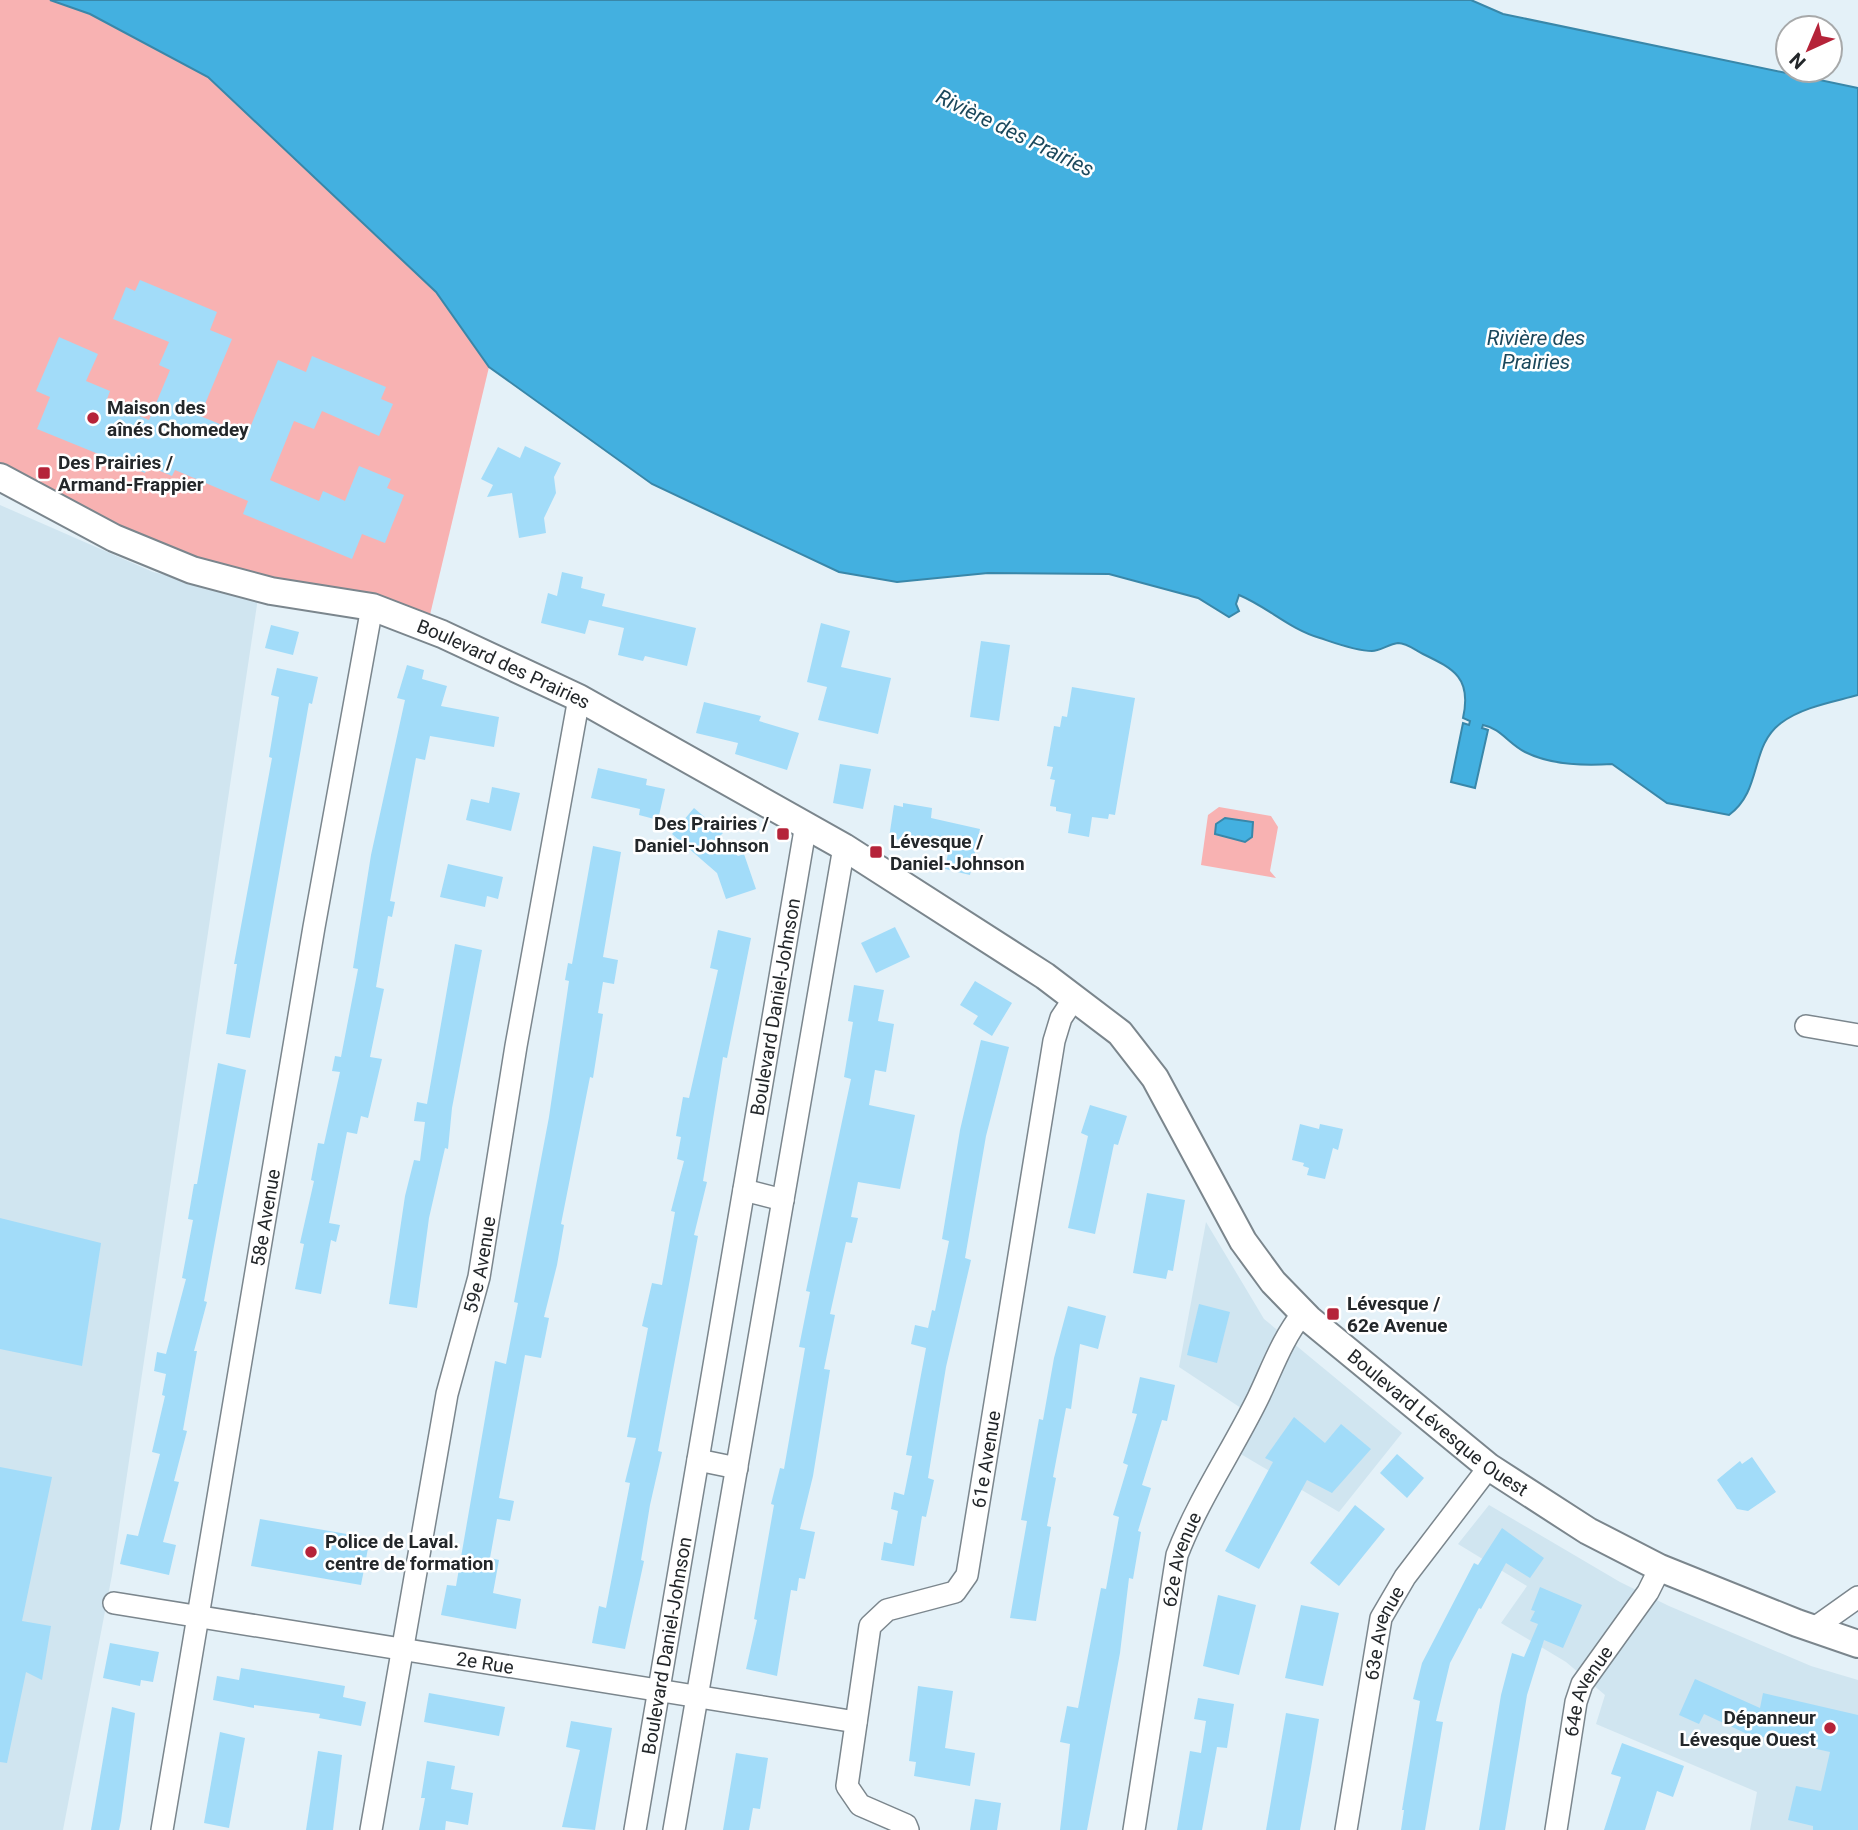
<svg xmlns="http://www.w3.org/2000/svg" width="1858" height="1830" viewBox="0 0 1858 1830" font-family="Roboto,sans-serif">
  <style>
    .built { fill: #d0e5f0 }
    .green { fill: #f8b2b2 }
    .water { fill: #43b0e0; stroke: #3987a9; stroke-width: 2 }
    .building { fill: #a2dcf9 }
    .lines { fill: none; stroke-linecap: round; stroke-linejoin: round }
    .minor-casing { stroke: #7b868d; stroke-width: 24 }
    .tertiary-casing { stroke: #7b868d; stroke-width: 30 }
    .minor { stroke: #fff; stroke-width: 21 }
    .tertiary { stroke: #fff; stroke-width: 26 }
    .poi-dot { fill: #b52339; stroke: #fff; stroke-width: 2.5 }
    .labels { text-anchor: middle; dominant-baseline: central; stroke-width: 5; stroke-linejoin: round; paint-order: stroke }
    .poi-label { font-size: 19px; font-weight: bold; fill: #23272a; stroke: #fff; text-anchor: start }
    .street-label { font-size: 19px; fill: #23272a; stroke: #fff }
    .water-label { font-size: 21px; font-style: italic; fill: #1b485c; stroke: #fff }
  </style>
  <rect width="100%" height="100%" fill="#e4f1f8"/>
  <g class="built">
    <path d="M0,505L153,572L258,598L112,1575L63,1830H0Z"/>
    <path d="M1206,1222L1264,1319L1402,1433L1339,1512L1239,1453L1253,1416L1179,1367Z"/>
    <path d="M1489,1505L1620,1582L1669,1606L1811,1666L1858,1680V1830H1750L1757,1792L1596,1724L1605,1695L1566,1662L1501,1623L1527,1586L1458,1544Z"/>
  </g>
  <g class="green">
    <path d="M0,0H50L90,14L208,77L436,292L489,367L429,619L271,591L0,477Z"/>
    <path d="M1219,807L1271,816L1278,827L1270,871L1276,878L1201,865L1208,815Z"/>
  </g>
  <g class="water">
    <path d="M50,0H1471L1503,14L1858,88V695C1833,702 1802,707 1781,723C1749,747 1763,790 1729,815L1667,803L1612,764C1584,766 1551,765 1525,752C1509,744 1500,728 1483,725L1482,728L1488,730L1475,788L1451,782L1463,723L1469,725L1470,721L1463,718C1472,678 1454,669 1423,654C1415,650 1407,643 1398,643C1389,644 1380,651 1372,651C1356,651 1335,643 1320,638C1289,629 1268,607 1239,595L1236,604L1239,611L1229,617L1198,598L1109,574L988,573L897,582L839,572L652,484L489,367L436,292L208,77L90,14Z"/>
    <path d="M1225,818L1253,822L1252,837L1245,842L1215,834L1216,824Z"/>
  </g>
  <g class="building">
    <path d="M140,280L217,312L210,330L232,339L200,416L247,435L278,360L306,372L312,356L386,387L381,399L393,404L379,436L322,411L314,429L294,421L270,480L319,501L323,491L345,501L359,466L391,479L387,488L404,495L385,543L362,534L352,559L243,514L248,501L175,470L172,476L148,466L145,473L37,429L50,397L36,391L59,337L98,354L86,381L110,391L106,402L149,420L170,370L159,365L169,342L113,319L126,287L135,291Z"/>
    <path d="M525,446L561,463L554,477L556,493L544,518L546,533L519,538L512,493L487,497L493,485L481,479L498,447L520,458Z"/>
    <path d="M562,572L583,577L581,588L605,594L602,606L696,628L687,666L645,656L643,661L618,655L624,628L589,620L585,634L541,623L548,593L557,596Z"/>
    <path d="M821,623L850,631L841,667L891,678L878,734L818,720L827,687L807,682Z"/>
    <path d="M271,625L299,632L293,655L265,648Z"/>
    <path d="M981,641L1010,645L999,721L970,717Z"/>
    <path d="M407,665L424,670L422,679L447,686L441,706L499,717L494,747L430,736L425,760L416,758L390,901L395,902L392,917L388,916L376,987L384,989L370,1057L382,1059L368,1118L361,1116L357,1134L347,1132L329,1223L340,1225L336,1242L331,1240L321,1294L295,1289L304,1244L300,1243L314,1181L311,1180L318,1143L324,1144L340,1072L332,1071L335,1056L341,1057L358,969L353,968L371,855L405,700L397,698Z"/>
    <path d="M277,668L318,677L312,704L309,703L250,1038L226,1034L237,964H234L272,758L269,757L279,697L271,695Z"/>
    <path d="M1072,687L1135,698L1115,815L1109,814L1108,819L1092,817L1089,837L1068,833L1071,814L1056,811V807L1050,806L1055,780L1050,779L1053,767L1047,766L1054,726L1060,727L1062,716L1067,717Z"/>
    <path d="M704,702L761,716L759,721L799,733L787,770L735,754L738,743L696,733Z"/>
    <path d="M840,764L871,769L863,809L833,803Z"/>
    <path d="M598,768L647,779L646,785L665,789L658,820L639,815L640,809L591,798Z"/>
    <path d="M492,787L520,793L511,831L466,820L471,799L489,803Z"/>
    <path d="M903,803L932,808L931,818L980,829L970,875L945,869L949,848L889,838L894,805L903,807Z"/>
    <path d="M694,808L723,833L718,838L738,856L744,854L756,889L726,899L717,873L672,834Z"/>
    <path d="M593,846L621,852L603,957L618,960L614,984L603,982L598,1013L603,1014L593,1078L590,1077L561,1224L564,1225L557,1265L544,1317L549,1318L541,1358L525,1355L499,1498L514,1501L510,1521L497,1519L490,1558L499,1560L493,1593L521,1599L516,1629L441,1615L447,1585L456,1586L495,1361L506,1364L518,1303L514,1302L549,1117L569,981L565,980L568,963L572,964Z"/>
    <path d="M448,864L503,877L498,899L487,896L485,907L440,897Z"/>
    <path d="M895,927L910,957L876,973L861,943Z"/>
    <path d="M718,930L751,938L727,1058L723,1057L703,1181L707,1182L694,1235L698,1236L658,1451L662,1452L650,1505L641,1560L644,1561L625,1649L592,1643L599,1606L606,1608L630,1483L625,1482L636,1438L627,1437L648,1328L642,1326L652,1283L662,1285L675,1212L671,1211L684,1161L677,1159L681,1137L676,1136L683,1097L689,1098L718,970L710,968Z"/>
    <path d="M455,944L482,950L452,1108L448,1149L445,1148L429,1218L417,1308L389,1304L405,1196L414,1160L420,1161L425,1122L414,1121L417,1102L427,1104Z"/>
    <path d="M975,981L1012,1003L992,1036L973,1024L978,1016L960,1005Z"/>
    <path d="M854,985L884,990L878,1021L894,1024L886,1072L875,1070L869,1105L915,1115L900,1189L858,1182L851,1217L858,1218L852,1243L846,1242L830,1314L835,1315L824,1369L830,1370L813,1476L800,1529L815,1532L805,1579L799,1578L797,1591L791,1590L777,1676L746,1669L757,1620L754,1619L774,1505L771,1504L780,1468L784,1469L805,1348L799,1347L810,1292L806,1291L851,1079L844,1077L853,1022L848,1021Z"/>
    <path d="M981,1040L1009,1047L986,1136L965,1258L971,1260L946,1367L928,1478L934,1480L926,1517L922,1516L914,1566L881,1560L884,1542L892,1544L898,1511L891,1509L894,1492L904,1495L912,1456L906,1455L926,1348L911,1344L915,1325L928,1328L932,1310L935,1311L949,1241L942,1239L960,1130Z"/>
    <path d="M218,1063L246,1070L204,1301L207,1302L194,1351H197L183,1430L187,1431L174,1481L179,1482L163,1542L176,1545L169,1575L120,1564L127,1534L138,1536L160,1454L152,1452L165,1396L162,1395L166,1374L154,1371L157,1352L166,1354L186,1279L182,1278L193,1220L188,1219L194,1184H197Z"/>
    <path d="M1090,1105L1127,1116L1118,1145L1114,1144L1095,1234L1068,1228L1088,1136L1081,1133Z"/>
    <path d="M1300,1124L1319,1129L1320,1124L1343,1129L1338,1150L1333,1148L1325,1179L1307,1175L1309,1168L1303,1166L1304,1163L1292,1160Z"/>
    <path d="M1147,1193L1185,1200L1173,1271L1168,1270L1166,1279L1133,1273Z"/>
    <path d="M0,1218L101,1243L82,1366L0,1349Z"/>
    <path d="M1199,1304L1230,1312L1217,1363L1187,1355Z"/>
    <path d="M1068,1306L1106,1316L1098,1349L1080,1344L1071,1409L1066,1408L1053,1477L1056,1478L1047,1526L1051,1527L1036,1621L1010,1618L1027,1521L1021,1520L1039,1419L1043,1420L1054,1358Z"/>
    <path d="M1140,1377L1175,1385L1167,1421L1162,1420L1142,1485L1151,1488L1138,1531L1141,1532L1133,1579L1129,1578L1120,1653L1087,1830H1060L1070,1744L1060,1742L1067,1706L1078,1708L1101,1588L1106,1589L1119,1517L1113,1515L1128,1465L1123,1463L1137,1414L1132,1413Z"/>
    <path d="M1294,1417L1325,1443L1341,1424L1371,1449L1332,1493L1307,1480L1259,1569L1225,1551L1273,1462L1265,1458Z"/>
    <path d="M1397,1454L1424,1478L1407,1498L1380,1473Z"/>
    <path d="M1752,1457L1776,1492L1748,1511L1737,1509L1717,1480L1740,1461L1742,1464Z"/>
    <path d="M0,1467L52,1477L22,1621L51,1626L42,1680L26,1672L7,1763L0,1762Z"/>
    <path d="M1355,1505L1385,1529L1339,1586L1310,1563Z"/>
    <path d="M260,1519L370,1538L361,1585L251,1566Z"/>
    <path d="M1502,1528L1544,1558L1530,1578L1506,1563L1481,1609L1479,1608L1450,1663L1436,1721L1443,1722L1425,1830H1401L1404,1810H1402L1420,1701L1413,1699L1422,1663L1474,1563L1478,1565Z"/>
    <path d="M1540,1587L1582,1605L1563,1648L1544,1640L1527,1695L1505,1830H1479L1501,1695L1512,1653L1524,1657L1538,1624L1530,1621L1535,1611L1531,1610Z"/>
    <path d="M1218,1595L1256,1605L1239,1675L1203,1666Z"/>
    <path d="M1301,1605L1339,1613L1323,1686L1285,1678Z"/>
    <path d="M110,1643L159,1652L153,1682L141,1680L140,1686L103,1678Z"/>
    <path d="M241,1668L345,1686L343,1697L366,1702L361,1726L319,1718L320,1714L254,1705V1708L213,1700L217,1676L239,1680Z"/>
    <path d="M1695,1679L1760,1708L1763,1693L1858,1715V1830H1813V1826L1788,1820L1796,1786L1821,1791L1830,1752L1745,1733L1704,1714L1699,1724L1679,1715Z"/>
    <path d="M918,1686L953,1691L945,1748L975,1753L970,1786L914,1776L916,1762L909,1761Z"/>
    <path d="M429,1693L505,1707L499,1736L424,1722Z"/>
    <path d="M1198,1698L1234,1704L1227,1748L1217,1747L1202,1830H1177L1190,1751L1201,1753L1206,1721L1194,1719Z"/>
    <path d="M112,1707L135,1713L121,1821L119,1830H91Z"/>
    <path d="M1286,1713L1319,1719L1311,1768L1300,1830H1266Z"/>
    <path d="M571,1721L612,1728L595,1830L562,1827L580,1750L566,1747Z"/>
    <path d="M220,1732L245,1738L229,1828L204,1823Z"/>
    <path d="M1622,1743L1684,1766L1673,1797L1657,1791L1645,1830H1604L1621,1777L1611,1774Z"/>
    <path d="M318,1751L342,1755L333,1830H306Z"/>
    <path d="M736,1753L768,1758L760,1809L753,1808L749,1830H723Z"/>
    <path d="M427,1761L455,1766L451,1789L473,1793L468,1825L446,1821L445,1830H419L425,1798H421Z"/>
    <path d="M975,1799L1001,1803L997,1830H970Z"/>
  </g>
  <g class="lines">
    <defs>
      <g id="minor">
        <path d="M1806,1026L1858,1035"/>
        <path d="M744,1190L783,1200"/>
        <path d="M698,1460L737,1468"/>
        <path id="s1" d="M114,1603L856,1722"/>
        <path d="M1813,1629L1858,1597"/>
        <path id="s2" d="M162,1830L314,927L372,607"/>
        <path id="s3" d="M371,1830L447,1394L479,1277L516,1046L579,698"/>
        <path id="s4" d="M635,1830L806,824"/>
        <path d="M674,1830L844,847"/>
        <path id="s5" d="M908,1830L906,1825L860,1805L847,1786L870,1626L887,1610L955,1592L967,1575L1054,1041L1061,1018L1075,997"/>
        <path id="s6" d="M1134,1830L1177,1555C1198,1500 1232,1451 1258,1398C1272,1369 1282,1339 1303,1313"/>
        <path id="s7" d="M1346,1830L1381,1618L1405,1577L1489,1467"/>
        <path id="s8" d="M1556,1830L1576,1702L1582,1684L1648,1592L1660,1568"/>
      </g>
      <g id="tertiary">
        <path id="s9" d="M0,477L114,538L192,570L271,591L372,607L442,634L579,698L844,847L1045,976L1120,1033L1155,1078L1243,1241L1273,1282L1309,1319L1489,1467L1588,1531L1660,1568L1797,1623L1858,1644"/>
      </g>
    </defs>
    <use href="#minor" class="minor-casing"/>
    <use href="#tertiary" class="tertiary-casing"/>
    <use href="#minor" class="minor"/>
    <use href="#tertiary" class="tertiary"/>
  </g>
  <g class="poi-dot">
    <circle cx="93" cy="418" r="7"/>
    <rect x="37" y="466" width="14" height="14" rx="3.5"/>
    <rect x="776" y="827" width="14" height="14" rx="3.5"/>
    <rect x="869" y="845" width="14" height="14" rx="3.5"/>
    <rect x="1326" y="1307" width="14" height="14" rx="3.5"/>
    <circle cx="311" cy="1552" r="7"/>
    <circle cx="1830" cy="1728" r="7"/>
  </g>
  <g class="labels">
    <g class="poi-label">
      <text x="107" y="407">Maison des<tspan x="107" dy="22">aînés Chomedey</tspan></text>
      <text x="58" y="462">Des Prairies /<tspan x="58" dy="22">Armand-Frappier</tspan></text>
      <text x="769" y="823" text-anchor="end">Des Prairies /<tspan x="769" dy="22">Daniel-Johnson</tspan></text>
      <text x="890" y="841">Lévesque /<tspan x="890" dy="22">Daniel-Johnson</tspan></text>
      <text x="1347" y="1303">Lévesque /<tspan x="1347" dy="22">62e Avenue</tspan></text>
      <text x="325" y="1541">Police de Laval.<tspan x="325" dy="22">centre de formation</tspan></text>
      <text x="1816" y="1717" text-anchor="end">Dépanneur<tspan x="1816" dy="22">Lévesque Ouest</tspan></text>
    </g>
    <g class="street-label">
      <text stroke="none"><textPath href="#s9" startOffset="541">Boulevard des Prairies</textPath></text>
      <text stroke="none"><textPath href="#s4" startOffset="835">Boulevard Daniel-Johnson</textPath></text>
      <text stroke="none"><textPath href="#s2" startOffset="621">58e Avenue</textPath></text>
      <text stroke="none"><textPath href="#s3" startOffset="576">59e Avenue</textPath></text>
      <text stroke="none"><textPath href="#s9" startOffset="1771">Boulevard Lévesque Ouest</textPath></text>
      <text stroke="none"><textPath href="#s5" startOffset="472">61e Avenue</textPath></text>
      <text stroke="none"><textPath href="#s6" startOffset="275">62e Avenue</textPath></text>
      <text stroke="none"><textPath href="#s7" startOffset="201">63e Avenue</textPath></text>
      <text stroke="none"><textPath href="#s4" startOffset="187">Boulevard Daniel-Johnson</textPath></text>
      <text stroke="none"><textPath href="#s1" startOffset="376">2e Rue</textPath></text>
      <text stroke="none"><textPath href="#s8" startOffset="144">64e Avenue</textPath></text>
    </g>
    <g class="water-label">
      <text transform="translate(1015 133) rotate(26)">Rivière des Prairies</text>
      <text x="1536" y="338">Rivière des<tspan x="1536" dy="24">Prairies</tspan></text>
    </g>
  </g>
  <g transform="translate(1809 49) rotate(224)"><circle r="33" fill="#ffffff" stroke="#a7a9aa" stroke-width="2"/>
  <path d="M0-5L12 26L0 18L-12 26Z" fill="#b52339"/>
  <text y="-10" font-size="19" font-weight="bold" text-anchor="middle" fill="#23272a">N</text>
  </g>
</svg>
